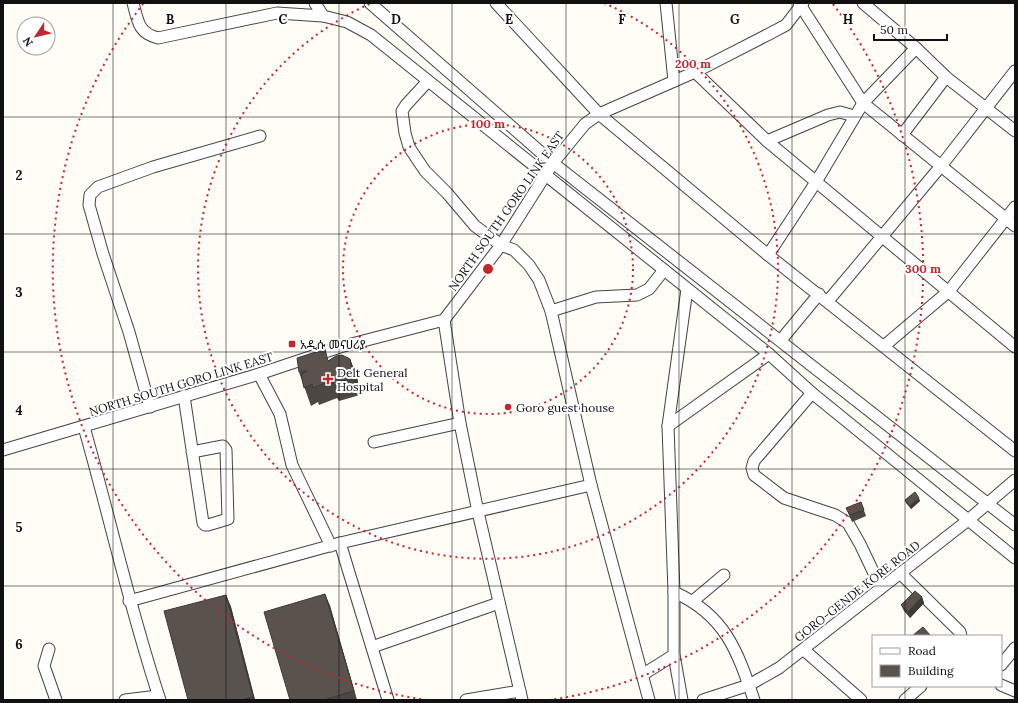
<svg xmlns="http://www.w3.org/2000/svg" width="1018" height="703" viewBox="0 0 1018 703" font-family="Lora,'Noto Sans Ethiopic',serif">
  <style>
    .lines { fill: none; stroke-linecap: round; stroke-linejoin: round }
    .street-casing { stroke: #444; stroke-width: 13 }
    .street { stroke: #fff; stroke-width: 11 }
    .wall { fill: #4d4742 }
    .shaded-wall { fill: #3f3936 }
    .building { fill: #5a524d; stroke: #3f3936 }
    .grid { fill: none; stroke: #111; stroke-width: 1; stroke-opacity: 0.55 }
    .ring { fill: none; stroke: #c4262e; stroke-width: 2; stroke-dasharray: 2 4 }
    .poi-dot { fill: #c4262e; stroke: #fff; stroke-width: 1.5 }
    .labels { text-anchor: middle; dominant-baseline: central; stroke-width: 4; stroke-linejoin: round; paint-order: stroke }
    .street-label { font-size: 12px; fill: #111; stroke: #fff }
    .poi-label { font-size: 12px; fill: #111; stroke: #fff; text-anchor: start }
    .grid-label { font-size: 13px; text-anchor: middle; font-weight: bold; fill: #111; stroke: #fff; stroke-width: 4; stroke-linejoin: round; paint-order: stroke }
    .centre { fill: #c4262e; stroke: #fff; stroke-width: 2 }
    .ring-label { font-size: 12px; text-anchor: middle; font-weight: bold; fill: #c4262e; stroke: #fff; stroke-width: 4; stroke-linejoin: round; paint-order: stroke }
  </style>
  <rect width="100%" height="100%" fill="#fffdf5"/>
  <g class="lines">
    <defs>
      <g id="street">
        <path d="M133,3C138,21 138,33 158,38L277,13L323,16L347,22L371,35L769,354L812,393L1015,558"/>
        <path d="M315,3L323,16"/>
        <path d="M370,3L553,163L1015,525"/>
        <path d="M496,3L599,114L768,255L1015,451"/>
        <path d="M666,3L674,81"/>
        <path d="M799,3L863,103L1015,226"/>
        <path d="M863,3L916,48L946,77L1015,131"/>
        <path d="M695,72L767,141L1015,347"/>
        <path d="M428,81L406,105L402,111L405,133L409,147L425,171L447,193L475,226L501,245L514,250L529,265L539,280L551,311L591,485L649,700"/>
        <path d="M902,135L946,77"/>
        <path d="M767,141L828,115L840,112L854,116"/>
        <path d="M768,255L816,182L863,103L916,48"/>
        <path d="M828,301L941,166L1015,71"/>
        <path d="M551,311L596,297L637,295L649,289L664,270"/>
        <path d="M444,320L460,423L478,512L522,700"/>
        <path d="M781,340L819,294"/>
        <path d="M884,346L949,291L1015,207"/>
        <path d="M259,374L280,414L292,465L331,546"/>
        <path d="M812,393L754,461L752,468L754,475L784,498L835,515L848,523L860,544L881,588"/>
        <path d="M184,396L203,523L205,525H208L228,519L226,450L223,446L192,452"/>
        <path d="M150,407L129,332L103,254L89,205L90,195L98,187L153,167L260,136"/>
        <path d="M668,426L769,354"/>
        <path d="M84,427C110,518 130,610 160,700"/>
        <path d="M374,442L460,423"/>
        <path d="M3,450L259,374L340,347L444,320L501,245L553,163L585,124L599,114L695,72L771,33L786,25L803,3"/>
        <path d="M340,543L388,700"/>
        <path d="M900,573L960,632L961,636"/>
        <path d="M674,592C725,615 737,650 754,700"/>
        <path d="M129,601L340,543L591,485"/>
        <path d="M693,601L724,575"/>
        <path d="M372,647L499,603"/>
        <path d="M49,649L44,666L56,700"/>
        <path d="M804,650L861,700"/>
        <path d="M1001,665L1015,648"/>
        <path d="M642,675L674,655"/>
        <path d="M1001,685L1015,691"/>
        <path d="M125,700L158,696"/>
        <path d="M466,700L520,691"/>
        <path d="M682,700L674,655V592L668,426L687,289"/>
        <path d="M703,700L749,685L779,668L967,521L1015,480"/>
        <path d="M905,700L921,686"/>
      </g>
    </defs>
    <use href="#street" class="street-casing"/>
    <use href="#street" class="street"/>
  </g>
  <g class="wall">
    <path d="M350,359L357,377L360,395L339,401L337,398L319,405L318,402L311,406L299,372L329,360Z"/>
    <path d="M905,500L920,501L911,509L906,503Z"/>
    <path d="M861,502L866,516L852,522L846,508Z"/>
    <path d="M325,594L330,606L357,700H290Z"/>
    <path d="M226,595L231,607L255,700H188Z"/>
    <path d="M922,597L924,603L910,618L904,611L901,605Z"/>
  </g>
  <g class="shaded-wall">
    <path d="M350,359L357,377L360,395L353,378Z"/>
    <path d="M919,498L920,501L911,509L910,506Z"/>
    <path d="M325,594L330,606L357,700L354,691Z"/>
    <path d="M226,595L231,607L255,700L253,697Z"/>
    <path d="M922,597L924,603L910,618L908,612Z"/>
  </g>
  <g class="building">
    <path d="M325,349L328,361L336,356L342,355L350,359L353,378L333,383L330,381L313,388L312,384L304,388L301,375L307,371L299,372L297,358Z"/>
    <path d="M915,492L919,498L910,506L905,500Z"/>
    <path d="M861,502L864,510L850,515L846,508Z"/>
    <path d="M915,591L922,597L908,612L901,605Z"/>
    <path d="M325,594L354,691L324,700H290L264,612Z"/>
    <path d="M226,595L253,697L241,700H188L164,611Z"/>
    <path d="M923,627L930,635L929,636H912Z"/>
  </g>
  <path class="grid" d="M113,3V700M226,3V700M339,3V700M452,3V700M566,3V700M679,3V700M792,3V700M905,3V636M3,117H1015M3,234H1015M3,352H1015M3,469H1015M3,586H1015M905,686V700"/>
  <g class="ring">
    <circle cx="488" cy="269" r="145"/>
    <path d="M604 3A290 290 0 1 1 372 3"/>
    <path d="M427 700A435 435 0 0 1 143 4M833 4A435 435 0 0 1 549 700"/>
  </g>
  <g class="poi-dot">
    <rect x="288" y="340" width="8" height="8" rx="2"/>
    <path d="M326 373h4v4h4v4h-4v4h-4v-4h-4v-4h4z"/>
    <circle cx="508" cy="407" r="4"/>
  </g>
  <g class="labels">
    <g class="street-label">
      <text transform="translate(506 211) rotate(-55)">NORTH SOUTH GORO LINK EAST</text>
      <text transform="translate(181 384) rotate(-17)">NORTH SOUTH GORO LINK EAST</text>
      <text transform="translate(857 591) rotate(-38)">GORO-GENDE KORE ROAD</text>
    </g>
    <g class="poi-label">
      <text x="300" y="344">አዲሱ መናሀሪያ</text>
      <text x="337" y="372">Delt General<tspan x="337" dy="14">Hospital</tspan></text>
      <text x="516" y="407">Goro guest house</text>
    </g>
  </g>
  <g class="grid-label">
    <text x="170" y="24">B</text>
    <text x="283" y="24">C</text>
    <text x="396" y="24">D</text>
    <text x="509" y="24">E</text>
    <text x="622" y="24">F</text>
    <text x="735" y="24">G</text>
    <text x="848" y="24">H</text>
    <text x="19" y="180">2</text>
    <text x="19" y="297">3</text>
    <text x="19" y="415">4</text>
    <text x="19" y="532">5</text>
    <text x="19" y="649">6</text>
  </g>
  <circle cx="488" cy="269" r="6" class="centre"/>
  <g class="ring-label">
    <text x="693" y="68">200 m</text>
    <text x="488" y="128">100 m</text>
    <text x="923" y="273">300 m</text>
  </g>
  <rect width="1018" height="703" fill="none" stroke="#111111" stroke-width="8"/>
  <rect x="872" y="635" width="130" height="52" fill="#ffffff" stroke="#a0a0a0"/>
  <rect x="880" y="648" width="20" height="6" fill="#ffffff" stroke="#a0a0a0"/>
  <text x="908" y="655" font-size="12" fill="#111111">Road</text>
  <rect x="880" y="665" width="20" height="12" fill="#5a524d" stroke="#a0a0a0"/>
  <text x="908" y="675" font-size="12" fill="#111111">Building</text>
  <g transform="translate(36 36) rotate(235)"><circle r="19" fill="#ffffff" stroke="#a0a0a0"/>
  <path d="M0-3L7 15L0 10L-7 15Z" fill="#c4262e"/>
  <text y="-6" font-size="11" font-weight="bold" text-anchor="middle" fill="#111111">N</text>
  </g>
  <path d="M874 34v6h73v-6" fill="none" stroke="#111111" stroke-width="2"/>
  <text x="880" y="34" font-size="12" fill="#111111" stroke="#ffffff" stroke-width="3" paint-order="stroke">50 m</text>
</svg>
